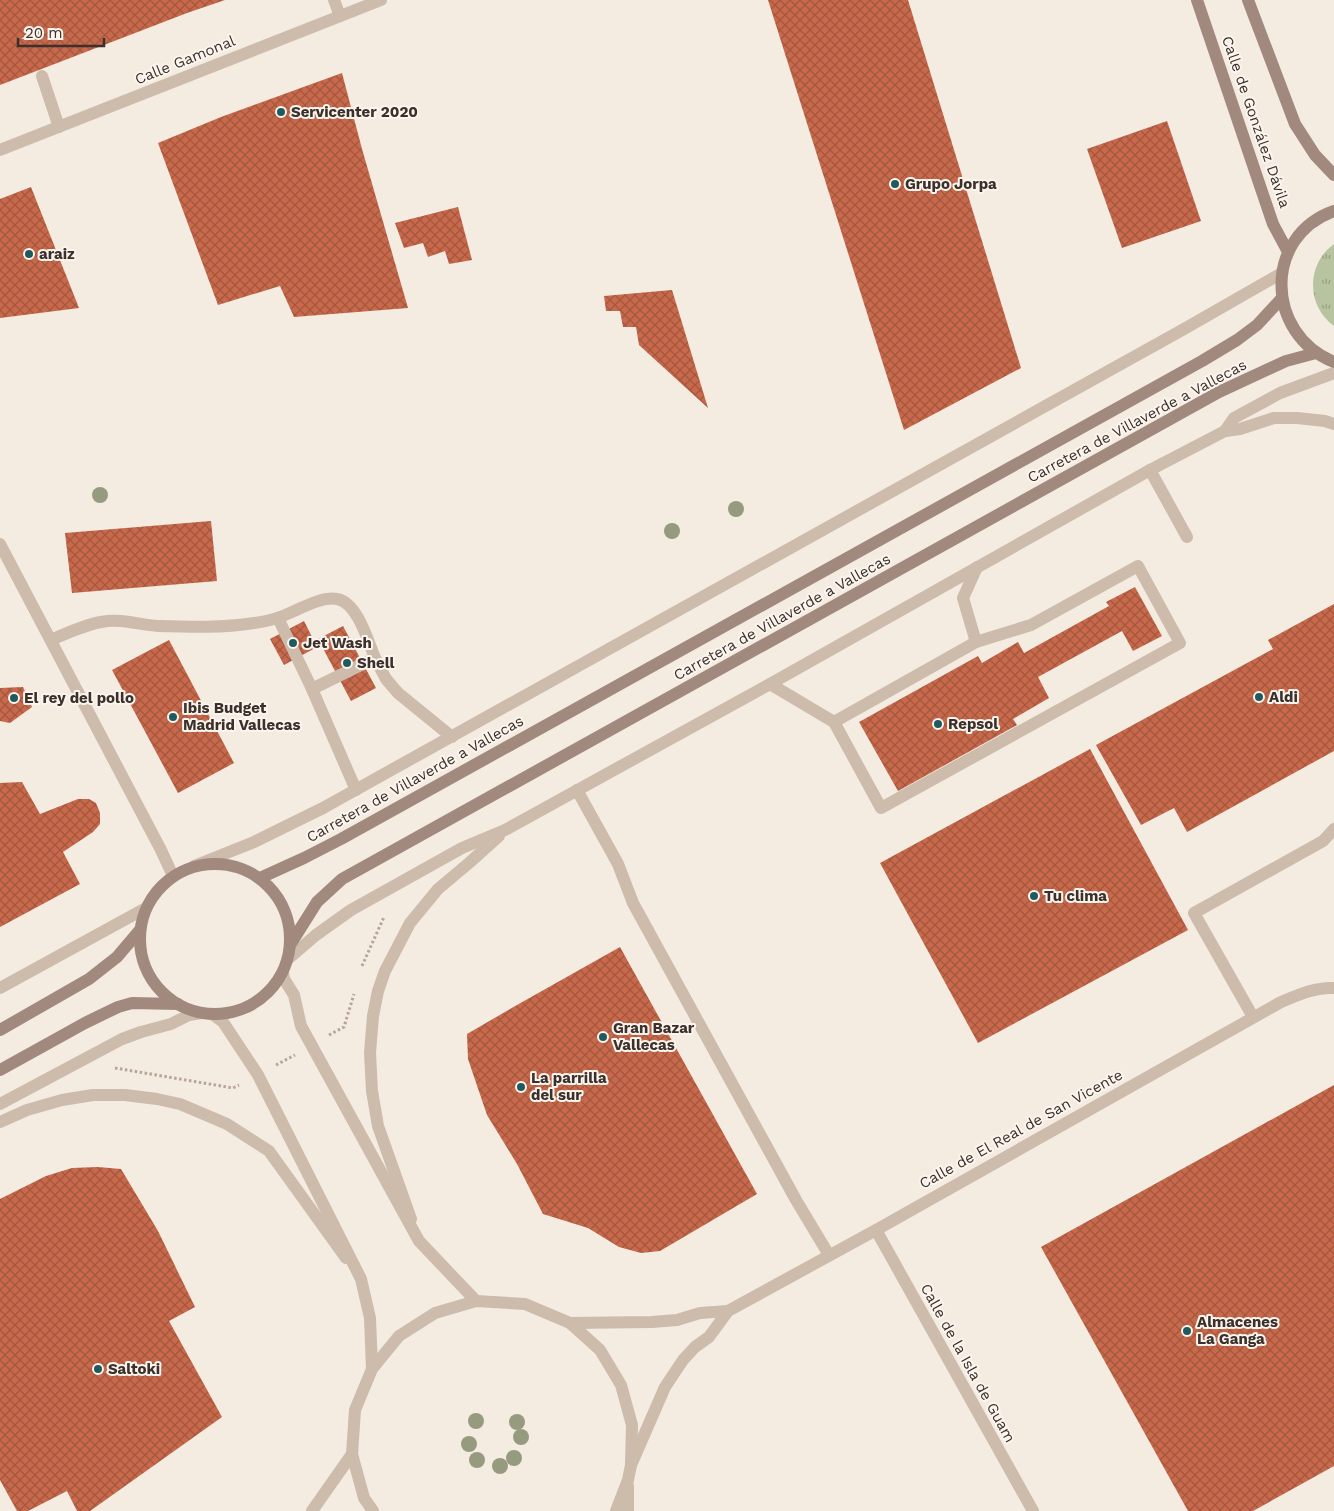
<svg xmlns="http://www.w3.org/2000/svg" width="1334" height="1511" viewBox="0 0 1334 1511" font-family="'Work Sans',sans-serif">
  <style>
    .grass { fill: url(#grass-tufts) }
    .building { fill: url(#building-cross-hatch) }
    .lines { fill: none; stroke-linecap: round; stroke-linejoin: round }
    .path { stroke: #b9a596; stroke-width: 3; stroke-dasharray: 2.5 2.5; stroke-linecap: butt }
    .lane { stroke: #cdbbac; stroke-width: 12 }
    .street { stroke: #cdbbac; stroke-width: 12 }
    .secondary { stroke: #a18a7d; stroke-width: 12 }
    .tree { fill: #969b7f }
    .poi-dot { fill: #1f5a5e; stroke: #fbf5ee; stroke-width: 2 }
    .labels { text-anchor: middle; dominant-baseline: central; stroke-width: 4; stroke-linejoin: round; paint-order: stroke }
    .street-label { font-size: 15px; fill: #3b302b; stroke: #fbf5ee }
    .poi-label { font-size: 15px; font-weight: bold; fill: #3b302b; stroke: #fbf5ee; text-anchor: start }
  </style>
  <defs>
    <pattern id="grass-tufts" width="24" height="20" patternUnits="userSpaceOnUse" patternTransform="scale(1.25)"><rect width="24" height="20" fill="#b8c4a0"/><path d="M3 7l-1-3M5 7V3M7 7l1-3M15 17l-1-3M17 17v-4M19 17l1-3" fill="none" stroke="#97a083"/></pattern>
    <pattern id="building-cross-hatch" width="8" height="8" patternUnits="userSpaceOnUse" patternTransform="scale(1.25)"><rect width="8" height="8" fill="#c8694b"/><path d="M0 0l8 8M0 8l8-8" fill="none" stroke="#a4573f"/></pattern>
  </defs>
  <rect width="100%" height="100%" fill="#f4ebe1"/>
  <path class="grass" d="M1334,244V326C1306,306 1306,264 1334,244Z"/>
  <g class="building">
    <path d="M0,0H225L187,13L0,85Z"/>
    <path d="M768,0H908L1021,368L904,430Z"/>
    <path d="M342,73L362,149L408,308L294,317L280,286L218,305L158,143L221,117Z"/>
    <path d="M1167,121L1201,221L1122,248L1087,149Z"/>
    <path d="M31,187L79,308L0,318V199Z"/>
    <path d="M458,207L472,260L449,264L445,251L428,257L423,243L404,248L395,223Z"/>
    <path d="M672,290L708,408L639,345L636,327H623L620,311H606L604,296Z"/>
    <path d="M211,521L217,581L72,593L65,533Z"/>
    <path d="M1135,587L1162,636L1133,651L1122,631L1038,677L1049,698L1013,719L1017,725L898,791L859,722L978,656L982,663L1018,642L1024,653L1109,606L1106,602Z"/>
    <path d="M1334,604V751L1187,832L1174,808L1141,825L1096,745L1273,649L1268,640Z"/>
    <path d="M304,621L317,647L284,665L270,639Z"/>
    <path d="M343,626L376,688L351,701L318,639Z"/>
    <path d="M169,640L234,763L178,793L112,670Z"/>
    <path d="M23,687L32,707L10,723L0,721V688Z"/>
    <path d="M1090,749L1188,930L978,1043L880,863Z"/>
    <path d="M22,782L40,814L78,799H89L96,803L100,813V824L93,832L63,852L80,884L0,927V783Z"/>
    <path d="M620,947L757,1194L660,1251L641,1253L619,1247L588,1228L543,1214L517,1164L487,1115L468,1059L467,1034L517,1005Z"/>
    <path d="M1334,1085V1466L1253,1511H1188L1041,1247Z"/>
    <path d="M98,1167L121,1169L158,1231L195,1307L169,1321L222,1417L90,1511H77L67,1491L28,1511H17L0,1480V1199L46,1176L72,1168Z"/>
  </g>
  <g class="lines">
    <g class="path">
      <path d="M362,966L384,917"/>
      <path d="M329,1035L344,1027L354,994"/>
      <path d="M276,1065L295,1055"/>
      <path d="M115,1068L233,1088L239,1085"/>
    </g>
    <g class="lane">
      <path d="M334,0L340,16"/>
      <path d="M42,76L59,127"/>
      <path d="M1225,431L1234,418L1280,393L1334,373"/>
      <path d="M1150,470L1187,537"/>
      <path d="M278,618L312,689"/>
      <path d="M51,640C67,633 84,625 101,622C121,618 139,625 158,626C190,627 223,628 254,623C262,622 272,620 280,617C297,611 320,596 337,599C357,602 368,641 375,658"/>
      <path d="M770,684L834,722L881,808L1180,643L1138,566L1031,625L976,642L963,598L977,567"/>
      <path d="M834,722L976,642"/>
      <path d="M356,790L312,689L375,658L386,679L398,693L452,737"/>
      <path d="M577,790L618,864L633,903L796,1200L829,1255"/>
      <path d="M194,866L254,842L323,808L1184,329L1282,273"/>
      <path d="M288,959L316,935L351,910L462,848L505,830L770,684L1150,470L1225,431L1240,429L1274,418H1297L1325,421L1334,424"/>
      <path d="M0,988L146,908"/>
      <path d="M1253,1017L1194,913L1323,841L1334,829"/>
      <path d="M0,1104L122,1039L141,1032L171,1024L189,1015L202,1013"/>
      <path d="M0,1122L27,1110L62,1100L93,1095H125L157,1099L180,1104L227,1124L269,1151L346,1258"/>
      <path d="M411,1219L378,1126L372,1091L370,1053L373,1016L378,991L385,971L410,923L438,889L469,863L499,836"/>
    </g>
    <g class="street">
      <path d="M0,150L381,0"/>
      <path d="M0,544L161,850L173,876"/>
      <path d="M283,972L284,979L294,995L301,1026L419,1241L476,1301"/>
      <path d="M212,1014L223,1022L258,1075L361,1279L370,1318L372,1369"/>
      <path d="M876,1230L1033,1511"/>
      <path d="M570,1323L652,1322L677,1320L700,1313L728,1311"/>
      <path d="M631,1465L665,1387L683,1360L695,1347L709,1337L728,1311L876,1230L1281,1002C1298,995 1315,987 1334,988"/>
      <path d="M628,1486V1511"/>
      <path d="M312,1511L352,1454"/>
      <path d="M373,1511L364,1498L352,1454L355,1410L372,1369L399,1336L435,1313L476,1301L525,1304L570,1323L600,1350L621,1385L632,1425L631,1465L628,1480L616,1511"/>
    </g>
    <g class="secondary">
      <path d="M1197,0L1273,224L1288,252"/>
      <path d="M1248,0L1295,124L1315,155L1334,175"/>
      <path d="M1334,211C1263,236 1265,334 1334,362"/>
      <circle cx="215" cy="939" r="75"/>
      <path d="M260,878L304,858L341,839L1202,361L1237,340L1257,325L1282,298"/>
      <path d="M290,945L317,902L342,879L1219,392L1286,361L1316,353"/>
      <path d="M0,1030L89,979L117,957L140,930"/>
      <path d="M0,1070L85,1023L118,1007L132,1003L178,1004"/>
    </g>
  </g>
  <g class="tree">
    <circle cx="100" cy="495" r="8"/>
    <circle cx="736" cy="509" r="8"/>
    <circle cx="672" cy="531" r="8"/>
    <circle cx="476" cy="1421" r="8"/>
    <circle cx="517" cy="1422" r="8"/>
    <circle cx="521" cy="1437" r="8"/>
    <circle cx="469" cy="1444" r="8"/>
    <circle cx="514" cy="1458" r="8"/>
    <circle cx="477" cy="1460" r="8"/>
    <circle cx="500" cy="1466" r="8"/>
  </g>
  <g class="poi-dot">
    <circle cx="281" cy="112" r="5"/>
    <circle cx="895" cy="184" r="5"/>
    <circle cx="29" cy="254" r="5"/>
    <circle cx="293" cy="643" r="5"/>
    <circle cx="347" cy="663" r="5"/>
    <circle cx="1259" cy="697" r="5"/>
    <circle cx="14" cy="698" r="5"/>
    <circle cx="173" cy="717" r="5"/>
    <circle cx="938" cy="724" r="5"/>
    <circle cx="1034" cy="896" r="5"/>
    <circle cx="603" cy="1037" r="5"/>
    <circle cx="521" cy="1087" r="5"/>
    <circle cx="1187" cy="1331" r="5"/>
    <circle cx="98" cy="1369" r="5"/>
  </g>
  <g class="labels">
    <g class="street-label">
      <text transform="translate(185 60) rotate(-22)">Calle Gamonal</text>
      <text transform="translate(1256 122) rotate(71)">Calle de González Dávila</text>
      <text transform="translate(1137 421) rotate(-28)">Carretera de Villaverde a Vallecas</text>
      <text transform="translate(782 617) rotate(-29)">Carretera de Villaverde a Vallecas</text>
      <text transform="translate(415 779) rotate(-29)">Carretera de Villaverde a Vallecas</text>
      <text transform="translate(1021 1129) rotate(-29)">Calle de El Real de San Vicente</text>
      <text transform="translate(968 1363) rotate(61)">Calle de la Isla de Guam</text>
    </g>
    <g class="poi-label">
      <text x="291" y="112">Servicenter 2020</text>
      <text x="905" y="184">Grupo Jorpa</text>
      <text x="39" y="254">araiz</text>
      <text x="303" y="643">Jet Wash</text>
      <text x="357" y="663">Shell</text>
      <text x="1269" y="697">Aldi</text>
      <text x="24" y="698">El rey del pollo</text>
      <text x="183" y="708">Ibis Budget<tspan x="183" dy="17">Madrid Vallecas</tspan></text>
      <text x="948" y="724">Repsol</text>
      <text x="1044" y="896">Tu clima</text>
      <text x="613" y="1028">Gran Bazar<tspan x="613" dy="17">Vallecas</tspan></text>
      <text x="531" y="1078">La parrilla<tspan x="531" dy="17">del sur</tspan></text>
      <text x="1197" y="1322">Almacenes<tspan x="1197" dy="17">La Ganga</tspan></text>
      <text x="108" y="1369">Saltoki</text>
    </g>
  </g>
  <path d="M18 38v8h86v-8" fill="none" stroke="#3b302b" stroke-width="2.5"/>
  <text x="25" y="38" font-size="15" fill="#3b302b" stroke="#fbf5ee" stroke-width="4" paint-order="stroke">20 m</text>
</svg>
